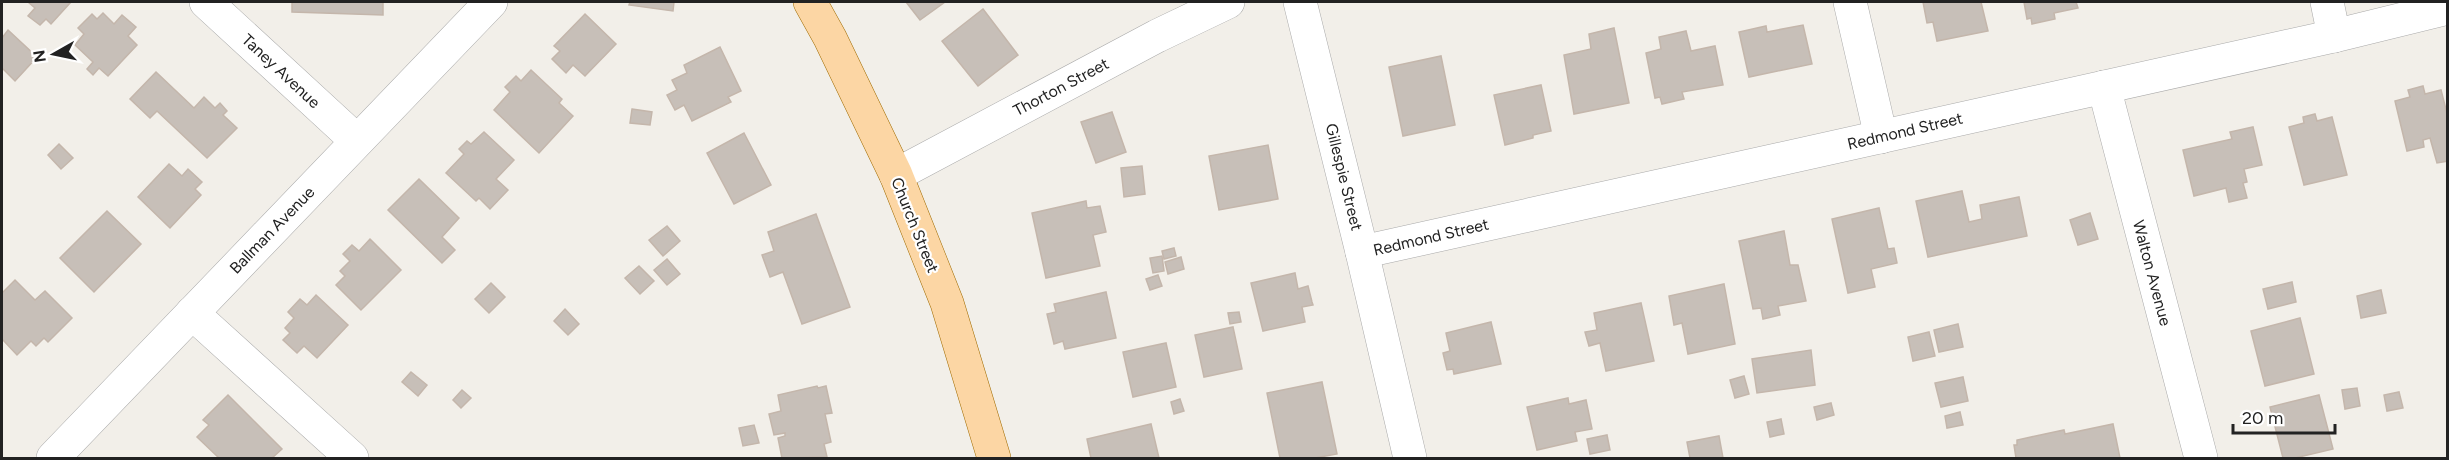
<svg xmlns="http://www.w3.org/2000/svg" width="2449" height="460" viewBox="0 0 2449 460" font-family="Figtree,sans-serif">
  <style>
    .building { fill: #c7bfb8; stroke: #c4b6ab; stroke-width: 1.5 }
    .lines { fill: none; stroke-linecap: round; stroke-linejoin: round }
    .minor-casing { stroke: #a9a9a9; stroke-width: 34 }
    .major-casing { stroke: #a06b00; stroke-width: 34 }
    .minor { stroke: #fff; stroke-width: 33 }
    .major { stroke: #fcd6a4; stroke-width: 33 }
    .labels { text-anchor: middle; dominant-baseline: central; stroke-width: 4.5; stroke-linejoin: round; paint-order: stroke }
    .street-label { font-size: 16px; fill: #222; stroke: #fff }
  </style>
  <rect width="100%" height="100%" fill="#f2efe9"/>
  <g class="building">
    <path d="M28,2H71L51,24L46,19L40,25L28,16L35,8Z"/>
    <path d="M292,2H383V15L292,12Z"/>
    <path d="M630,2H674L673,11L629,5Z"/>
    <path d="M906,2H945L920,20Z"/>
    <path d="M1923,2H1981L1988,31L1937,41L1933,22L1927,23Z"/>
    <path d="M2017,2H2076L2078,8L2054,13L2055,19L2032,24L2031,18L2027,19L2024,2Z"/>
    <path d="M983,9L1018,55L978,86L942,41Z"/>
    <path d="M103,13L114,24L122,15L136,27L128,36L137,45L108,76L99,68L93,75L87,69L93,62L75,45L84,34L78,28L92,14L97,19Z"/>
    <path d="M585,14L616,44L585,76L573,65L566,73L552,59L560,51L554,46Z"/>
    <path d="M1803,25L1812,64L1749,77L1739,32L1766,26L1767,32Z"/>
    <path d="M1614,28L1629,103L1574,114L1564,55L1591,49L1589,34Z"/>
    <path d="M8,30L37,57L15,81L2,68V38Z"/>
    <path d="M1686,31L1691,51L1715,46L1723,85L1682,92L1684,99L1662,104L1660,97L1655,98L1646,53L1661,49L1659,37Z"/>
    <path d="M720,47L741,91L728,97L731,102L692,121L684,105L675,110L667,95L677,90L672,80L687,73L684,65Z"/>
    <path d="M1441,56L1455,125L1403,136L1389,67Z"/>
    <path d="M531,70L562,99L559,103L573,116L539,153L494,110L510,92L505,87L516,76L521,81Z"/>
    <path d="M156,72L194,108L204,97L215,108L220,103L227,111L223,115L237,128L207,158L157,111L150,118L130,99Z"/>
    <path d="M1541,85L1551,131L1533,135V138L1505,145L1494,95Z"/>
    <path d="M2423,86L2425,94L2441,90L2448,117V161L2437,163L2430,138L2423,140L2424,147L2407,151L2395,101L2410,97L2408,90Z"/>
    <path d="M632,109L652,112L650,125L630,123Z"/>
    <path d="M1112,112L1126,152L1096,163L1081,122Z"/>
    <path d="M2315,114L2317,121L2332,117L2347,175L2304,185L2289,127L2304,123L2303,117Z"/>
    <path d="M2253,127L2262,165L2244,169L2247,182L2243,183L2247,198L2229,202L2226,188L2194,196L2183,150L2232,139L2230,132Z"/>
    <path d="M484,132L514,160L496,179L508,190L490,209L479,198L476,201L446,173L464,154L459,149L467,141L471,144Z"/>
    <path d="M744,133L771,185L734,204L707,153Z"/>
    <path d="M59,144L73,158L61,169L48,155Z"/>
    <path d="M1268,145L1278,199L1219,210L1209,156Z"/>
    <path d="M169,164L182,176L188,169L202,182L195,189L201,195L170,228L138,197Z"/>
    <path d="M1142,166L1145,194L1124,197L1121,168Z"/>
    <path d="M419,179L459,218L442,237L455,250L442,263L388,210Z"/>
    <path d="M1962,191L1969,222L1982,219L1980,205L2019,197L2027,236L1928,257L1916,201Z"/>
    <path d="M1086,201L1087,208L1100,206L1106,232L1093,235L1100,266L1046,278L1032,213Z"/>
    <path d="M1879,208L1888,249L1894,248L1897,263L1871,269L1875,287L1848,293L1832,219Z"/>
    <path d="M107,211L141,244L94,292L60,258Z"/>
    <path d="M2090,213L2098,239L2078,245L2070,220Z"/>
    <path d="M816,214L850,307L802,324L783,272L770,277L762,255L774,251L768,232Z"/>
    <path d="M667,226L680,241L663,256L649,240Z"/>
    <path d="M1784,231L1790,265H1798L1806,301L1778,306L1780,315L1763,319L1761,308L1753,309L1739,241Z"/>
    <path d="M370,239L401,270L361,310L336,285L345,276L340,271L350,261L343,254L352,245L359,251Z"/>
    <path d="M1174,248L1176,256L1164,259L1162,251Z"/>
    <path d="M1162,256L1164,271L1153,273L1150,258Z"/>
    <path d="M1181,257L1184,269L1168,274L1165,262Z"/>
    <path d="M667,259L680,274L667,285L654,270Z"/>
    <path d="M639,266L654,281L640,294L625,278Z"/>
    <path d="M1295,273L1298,289L1308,286L1312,302L1313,305L1302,307L1305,322L1263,331L1251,283Z"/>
    <path d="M1158,275L1162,286L1150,290L1146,279Z"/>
    <path d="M15,280L35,300L45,291L72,318L48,342L44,338L36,346L31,341L17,355L2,339V293Z"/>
    <path d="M2292,282L2296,302L2268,309L2263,289Z"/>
    <path d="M491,283L505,297L489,313L475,299Z"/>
    <path d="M1724,284L1735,344L1688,354L1682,323L1674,325L1669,296Z"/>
    <path d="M2381,290L2386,313L2361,318L2357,296Z"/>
    <path d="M1106,292L1116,338L1065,349L1063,341L1054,344L1047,314L1056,312L1054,304Z"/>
    <path d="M316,295L348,325L317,358L304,346L297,353L283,340L290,333L285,328L294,318L288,312L300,299L307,305Z"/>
    <path d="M1641,303L1654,361L1606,371L1600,343L1589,346L1585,332L1597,330L1594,313Z"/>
    <path d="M565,309L579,324L568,335L554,321Z"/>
    <path d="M1239,312L1241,322L1230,324L1228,313Z"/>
    <path d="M2300,318L2314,374L2265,386L2251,331Z"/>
    <path d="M1491,322L1501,364L1454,374L1453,369L1447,370L1443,353L1450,351L1446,333Z"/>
    <path d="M1958,324L1963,347L1939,352L1934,330Z"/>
    <path d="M1233,327L1242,369L1204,377L1195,335Z"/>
    <path d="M1929,332L1935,356L1913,361L1908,337Z"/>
    <path d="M1166,343L1176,387L1133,397L1123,352Z"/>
    <path d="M1811,350L1815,385L1757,393L1752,359Z"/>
    <path d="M411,372L427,385L418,396L402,382Z"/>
    <path d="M1744,376L1749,394L1735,398L1730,380Z"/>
    <path d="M1963,377L1968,401L1941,407L1935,383Z"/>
    <path d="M1322,382L1337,454L1315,458H1280L1267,393Z"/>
    <path d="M817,386L818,388L826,386L832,413L825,414L831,442L824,444L827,457L782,458L778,438L785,436V433L774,435L769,414L781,411L778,395Z"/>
    <path d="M2357,388L2360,406L2345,409L2342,390Z"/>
    <path d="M462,390L471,398L461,408L453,400Z"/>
    <path d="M2399,392L2403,408L2387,411L2384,395Z"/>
    <path d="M228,395L282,449L272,458H219L197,437L209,425L203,420Z"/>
    <path d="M2319,395L2333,449L2295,458H2283L2270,407Z"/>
    <path d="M1568,398L1569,404L1586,400L1592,429L1575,432L1577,441L1537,450L1527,407Z"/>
    <path d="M1180,399L1184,411L1174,414L1171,402Z"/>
    <path d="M1831,403L1834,415L1817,420L1814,407Z"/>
    <path d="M1960,412L1963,425L1947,428L1945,416Z"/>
    <path d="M1781,419L1784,434L1770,437L1767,422Z"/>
    <path d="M1151,424L1159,458H1089H1091L1087,439Z"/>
    <path d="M2113,424L2120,458H2016L2014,445H2017V440L2064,430L2065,434Z"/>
    <path d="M754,425L759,443L743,446L739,428Z"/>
    <path d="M1607,435L1610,450L1590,454L1587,439Z"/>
    <path d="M1719,436L1723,458H1690L1687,442Z"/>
  </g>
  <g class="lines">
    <defs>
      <g id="minor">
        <path d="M206,2L357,141"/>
        <path d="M1300,2L1362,252L1410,458"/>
        <path d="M1850,2L1881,137"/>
        <path d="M2327,2L2334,36"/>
        <path d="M2104,87L2201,458"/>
        <path d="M896,175L1157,36L1228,2"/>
        <path d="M1362,252L2334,36L2448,8"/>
        <path d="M192,313L352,458"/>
        <path d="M53,458L491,2"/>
      </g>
      <path id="major" d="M810,2L830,38L896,175L947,303L994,458"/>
    </defs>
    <use href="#minor" class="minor-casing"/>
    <use href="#major" class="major-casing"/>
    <use href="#minor" class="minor"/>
    <use href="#major" class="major"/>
  </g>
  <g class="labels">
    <g class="street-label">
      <text transform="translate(281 71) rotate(43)">Taney Avenue</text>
      <text transform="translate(1061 87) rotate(-28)">Thorton Street</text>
      <text transform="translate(1905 131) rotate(-13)">Redmond Street</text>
      <text transform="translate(1344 177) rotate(76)">Gillespie Street</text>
      <text transform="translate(915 225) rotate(68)">Church Street</text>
      <text transform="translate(272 230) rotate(-46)">Ballman Avenue</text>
      <text transform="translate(1431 237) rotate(-13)">Redmond Street</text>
      <text transform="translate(2152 273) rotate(75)">Walton Avenue</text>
    </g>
  </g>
  <rect width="2449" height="460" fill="none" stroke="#222222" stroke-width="6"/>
  <g transform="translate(54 54) rotate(261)" stroke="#ffffff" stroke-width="4.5" paint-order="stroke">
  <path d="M0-4.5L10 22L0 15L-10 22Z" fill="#222222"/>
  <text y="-9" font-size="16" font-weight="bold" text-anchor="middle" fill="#222222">N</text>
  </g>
  <path d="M2233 424v9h102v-9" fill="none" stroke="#222222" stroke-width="3"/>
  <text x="2242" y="424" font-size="18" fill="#222222" stroke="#ffffff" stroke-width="4.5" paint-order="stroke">20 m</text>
</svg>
